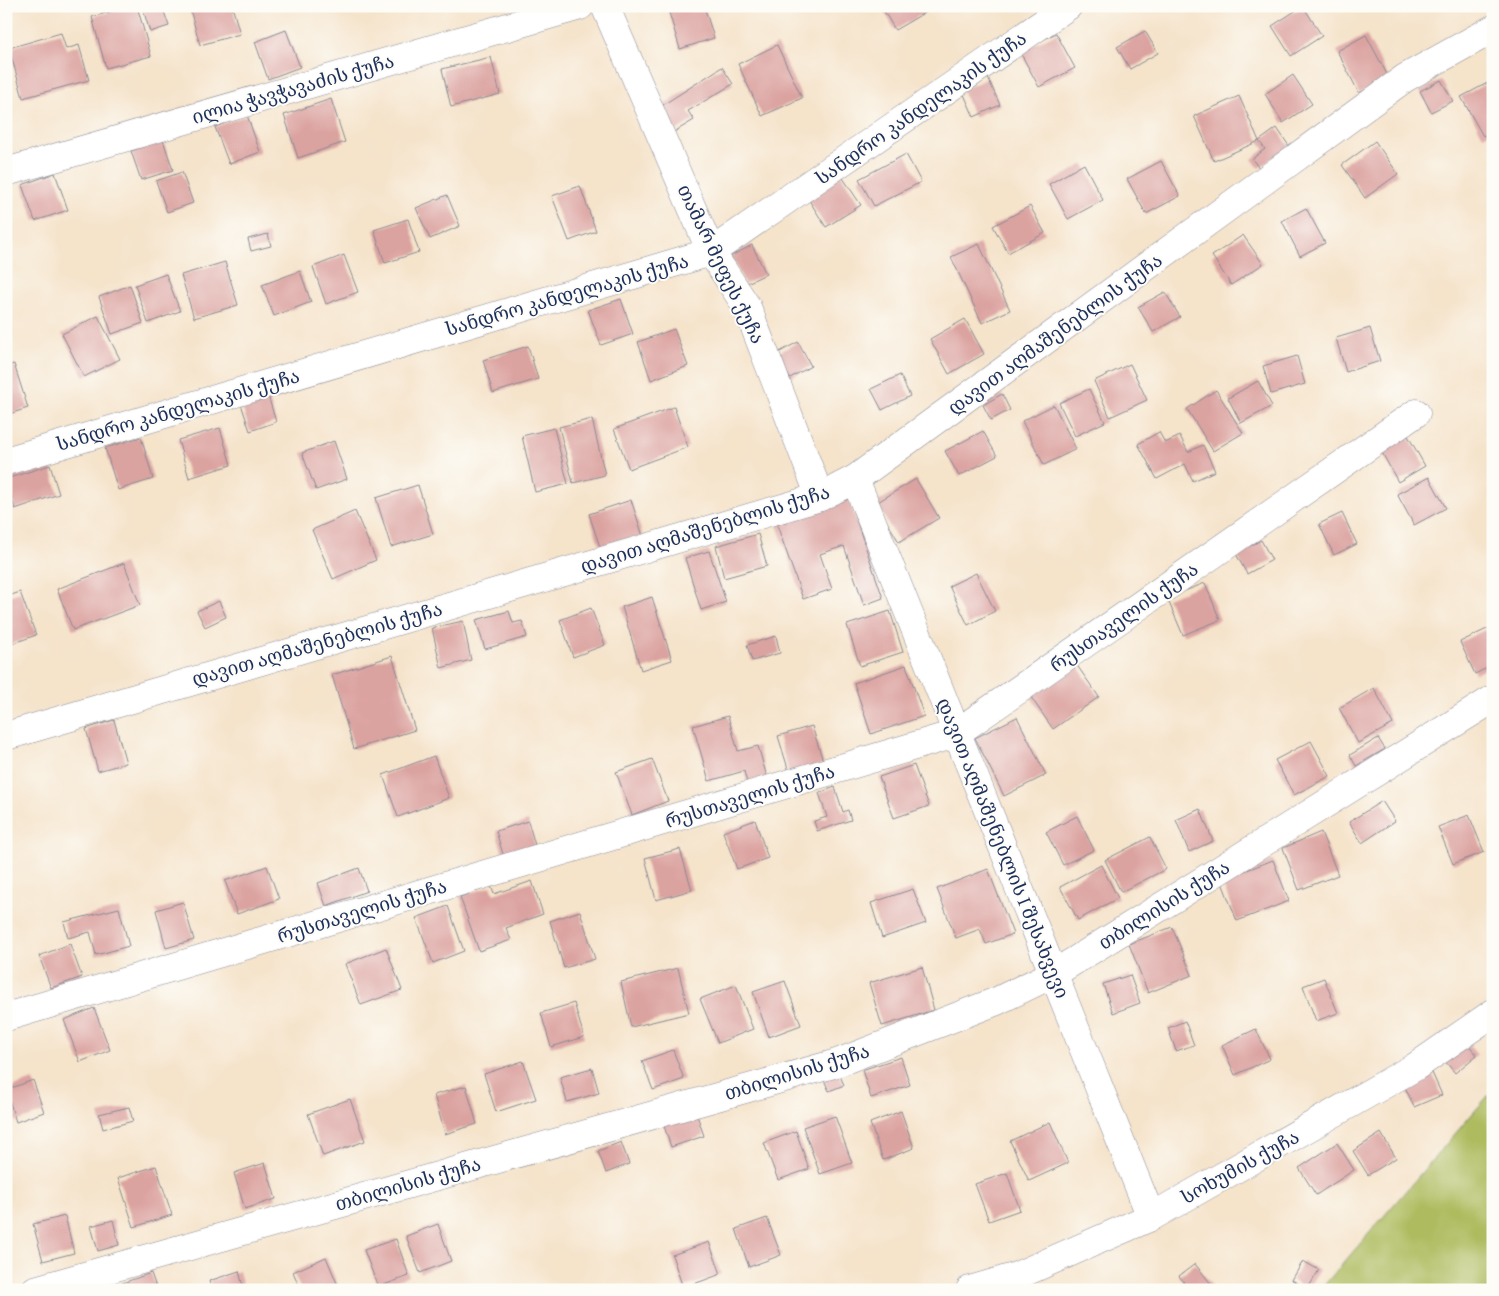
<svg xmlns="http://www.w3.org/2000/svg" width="1499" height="1296" viewBox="0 0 1499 1296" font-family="'EB Garamond','Noto Serif Georgian',serif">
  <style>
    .green { fill: #aebc5e; stroke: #64765e }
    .building { fill: #dba3a0 }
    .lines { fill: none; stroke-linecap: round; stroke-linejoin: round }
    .minor-casing { stroke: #888994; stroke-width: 29 }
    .tertiary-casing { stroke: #888994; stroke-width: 29 }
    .minor { stroke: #fff; stroke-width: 28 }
    .tertiary { stroke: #fff; stroke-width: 28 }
    .labels { text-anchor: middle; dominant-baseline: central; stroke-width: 4; stroke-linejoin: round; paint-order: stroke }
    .street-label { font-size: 19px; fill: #1b2f5e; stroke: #fdfcf7 }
  </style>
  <rect width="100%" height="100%" fill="#fdfcf7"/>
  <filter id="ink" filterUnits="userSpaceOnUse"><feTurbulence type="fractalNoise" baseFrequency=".02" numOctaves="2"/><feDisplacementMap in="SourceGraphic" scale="10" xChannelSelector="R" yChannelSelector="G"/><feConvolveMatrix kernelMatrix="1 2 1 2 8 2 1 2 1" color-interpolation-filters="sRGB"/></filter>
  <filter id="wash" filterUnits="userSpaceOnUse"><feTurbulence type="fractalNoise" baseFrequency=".0096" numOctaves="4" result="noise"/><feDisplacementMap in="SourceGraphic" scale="20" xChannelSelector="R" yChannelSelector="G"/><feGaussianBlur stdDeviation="1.12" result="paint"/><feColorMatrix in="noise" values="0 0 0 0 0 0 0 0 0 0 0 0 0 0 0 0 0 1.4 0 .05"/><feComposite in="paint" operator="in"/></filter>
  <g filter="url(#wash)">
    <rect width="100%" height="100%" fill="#f5e3ca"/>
    <path class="green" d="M1493,1090V1290H1320Z"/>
    <g id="blocks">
      <g class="building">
        <path d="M130,6H137L151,56L106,68L92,17Z"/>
        <path d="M142,6H162L169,26L150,32Z"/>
        <path d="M189,6H232L240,34L200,45Z"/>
        <path d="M667,6H704L714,38L680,49Z"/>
        <path d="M881,6H936L895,30Z"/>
        <path d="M1303,6L1322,36L1291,56L1272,26Z"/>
        <path d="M286,30L300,67L268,79L255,42Z"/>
        <path d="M1145,31L1158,53L1130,69L1117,47Z"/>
        <path d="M61,33L66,49L79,45L89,80L23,98L9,48Z"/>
        <path d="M1056,33L1075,68L1039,87L1020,52Z"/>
        <path d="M1366,35L1389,78L1359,93L1337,51Z"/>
        <path d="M777,45L802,98L762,116L738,64Z"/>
        <path d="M491,57L500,94L451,107L442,69Z"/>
        <path d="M722,67L733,84L688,111L694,120L674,132L658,108Z"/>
        <path d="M1293,75L1312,104L1283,123L1265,94Z"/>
        <path d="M988,78L1000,105L974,117L962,90Z"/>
        <path d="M1441,80L1453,101L1431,112L1420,91Z"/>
        <path d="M1493,80V131L1483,136L1461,97Z"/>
        <path d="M1239,96L1259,141L1277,128L1289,146L1259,168L1252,159L1265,149L1259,141L1214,161L1194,116Z"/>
        <path d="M331,99L345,142L298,158L284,115Z"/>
        <path d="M247,115L260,152L229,164L215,127Z"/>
        <path d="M163,140L173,170L141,180L131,151Z"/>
        <path d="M1375,141L1398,174L1365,198L1342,165Z"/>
        <path d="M906,154L921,182L874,206L859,179Z"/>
        <path d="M1161,161L1180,196L1146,214L1127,179Z"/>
        <path d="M1084,164L1103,200L1068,219L1049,184Z"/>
        <path d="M182,172L193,203L167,212L156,181Z"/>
        <path d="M839,172L861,205L826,227L805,194Z"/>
        <path d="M55,173L68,210L35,221L22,185Z"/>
        <path d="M580,186L596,231L569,241L552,196Z"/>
        <path d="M447,195L460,226L430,239L416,208Z"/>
        <path d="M1030,206L1045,233L1008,253L993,226Z"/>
        <path d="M1306,208L1325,243L1300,256L1282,221Z"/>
        <path d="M408,219L419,252L385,263L374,230Z"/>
        <path d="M268,234L271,246L251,251L248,239Z"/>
        <path d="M1243,235L1263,264L1231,285L1212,256Z"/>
        <path d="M979,244L1010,310L982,323L951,257Z"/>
        <path d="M752,245L766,274L745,284L731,256Z"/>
        <path d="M344,255L358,292L326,304L313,267Z"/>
        <path d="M225,262L238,305L194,318L181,275Z"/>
        <path d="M300,271L311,302L274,316L262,285Z"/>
        <path d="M166,274L180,311L148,323L135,285Z"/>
        <path d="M130,285L143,323L112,334L99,297Z"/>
        <path d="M1165,292L1180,317L1153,332L1138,307Z"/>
        <path d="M621,299L633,334L601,345L588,310Z"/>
        <path d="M98,316L120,359L84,377L62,334Z"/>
        <path d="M965,319L984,354L949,374L930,339Z"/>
        <path d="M1370,328L1380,361L1346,372L1336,338Z"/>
        <path d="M674,329L688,366L651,380L638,342Z"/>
        <path d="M798,342L811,366L790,378L776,354Z"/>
        <path d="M528,346L538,379L493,393L483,360Z"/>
        <path d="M1297,356L1305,384L1271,394L1263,366Z"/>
        <path d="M14,364L28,408L6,415V366Z"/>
        <path d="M1130,364L1147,400L1110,417L1094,381Z"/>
        <path d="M900,375L910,396L882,410L871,389Z"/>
        <path d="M1258,381L1272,406L1241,423L1228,398Z"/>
        <path d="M1089,389L1105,422L1075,436L1059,403Z"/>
        <path d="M1216,390L1243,433L1213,451L1187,409Z"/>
        <path d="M267,392L276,422L250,431L240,401Z"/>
        <path d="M1002,394L1010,410L991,420L983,405Z"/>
        <path d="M1054,405L1076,449L1044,465L1022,421Z"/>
        <path d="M674,407L688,447L629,469L614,429Z"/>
        <path d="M592,419L605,475L573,483L559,427Z"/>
        <path d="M220,428L231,465L189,478L178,440Z"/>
        <path d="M554,428L568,484L535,492L522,436Z"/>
        <path d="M983,431L997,456L959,476L945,451Z"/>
        <path d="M1159,432L1165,443L1180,436L1188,452L1203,445L1215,471L1193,481L1185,464L1157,479L1138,444Z"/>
        <path d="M1407,434L1425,466L1398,482L1380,449Z"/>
        <path d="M141,437L153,479L118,490L105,448Z"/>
        <path d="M334,441L347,479L316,490L302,453Z"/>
        <path d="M50,465L59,494L15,509L6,479Z"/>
        <path d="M1429,477L1446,508L1414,525L1397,494Z"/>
        <path d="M916,479L939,518L899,542L876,503Z"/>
        <path d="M418,485L433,534L391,547L376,498Z"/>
        <path d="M849,499L883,598L864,605L844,546L820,554L832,589L803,599L777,525Z"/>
        <path d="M631,500L643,536L601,550L589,514Z"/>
        <path d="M355,511L376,560L333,579L312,530Z"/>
        <path d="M1342,513L1357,544L1334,555L1319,524Z"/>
        <path d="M758,534L767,566L724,578L716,546Z"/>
        <path d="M1261,540L1272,560L1247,574L1236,554Z"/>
        <path d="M709,551L726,602L701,610L685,558Z"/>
        <path d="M124,563L140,605L73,630L57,589Z"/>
        <path d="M976,573L995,611L968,625L949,586Z"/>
        <path d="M1205,583L1220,620L1183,635L1167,598Z"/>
        <path d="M20,592L36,635L6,646V597Z"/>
        <path d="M652,597L672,660L641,670L622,607Z"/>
        <path d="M219,601L226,617L205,627L197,611Z"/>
        <path d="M591,608L605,645L573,657L560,620Z"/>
        <path d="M509,611L513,623L522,621L527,637L485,649L476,620Z"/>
        <path d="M890,611L903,652L860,666L847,625Z"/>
        <path d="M463,621L471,660L441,668L432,628Z"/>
        <path d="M1493,626V665L1475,674L1460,642Z"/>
        <path d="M776,636L780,653L752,661L747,645Z"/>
        <path d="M392,656L415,730L354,749L332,675Z"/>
        <path d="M1076,664L1099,697L1053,729L1030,696Z"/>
        <path d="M906,665L924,716L871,734L854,683Z"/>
        <path d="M1374,688L1393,724L1358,743L1339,708Z"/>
        <path d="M728,716L738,751L758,746L767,777L747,783L744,771L709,781L693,726Z"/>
        <path d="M1017,717L1046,775L1004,796L975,738Z"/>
        <path d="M114,720L126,763L98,771L86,729Z"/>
        <path d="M812,726L824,764L790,775L778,736Z"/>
        <path d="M1378,738L1385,749L1356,766L1350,755Z"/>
        <path d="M1311,741L1330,776L1294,795L1275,760Z"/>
        <path d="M434,756L449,798L398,817L383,775Z"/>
        <path d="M652,759L668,801L632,815L616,772Z"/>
        <path d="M914,765L929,806L894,818L879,777Z"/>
        <path d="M835,787L843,812L848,810L851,820L817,831L814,821L827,817L819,793Z"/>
        <path d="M1382,801L1395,821L1362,843L1349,822Z"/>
        <path d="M1200,809L1213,841L1189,852L1176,820Z"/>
        <path d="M1469,815L1484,852L1453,864L1438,827Z"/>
        <path d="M1077,816L1094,850L1063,865L1046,832Z"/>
        <path d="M755,820L768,858L737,869L723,832Z"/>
        <path d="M528,821L537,852L505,861L496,831Z"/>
        <path d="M1321,832L1338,875L1299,890L1283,848Z"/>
        <path d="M1150,837L1166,869L1121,892L1105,860Z"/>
        <path d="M680,849L692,890L656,900L645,858Z"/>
        <path d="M1273,860L1289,901L1237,921L1221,880Z"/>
        <path d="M1101,865L1118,898L1078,920L1060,887Z"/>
        <path d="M267,866L279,899L237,914L225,881Z"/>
        <path d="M359,868L367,891L326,906L318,883Z"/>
        <path d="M988,869L1013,934L986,944L980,929L956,938L937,889Z"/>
        <path d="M532,881L543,914L506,928L511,940L479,951L460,897L491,886L494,894Z"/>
        <path d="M913,889L926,923L882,938L871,903Z"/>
        <path d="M183,902L194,940L166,948L156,910Z"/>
        <path d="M448,906L464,951L433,963L416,918Z"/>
        <path d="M119,908L129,946L96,955L90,932L68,938L64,922Z"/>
        <path d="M580,911L595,959L564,968L550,921Z"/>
        <path d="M1172,927L1192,975L1148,993L1129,944Z"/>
        <path d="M70,944L82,977L51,988L39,956Z"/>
        <path d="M386,948L402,990L361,1005L345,964Z"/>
        <path d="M922,967L934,1010L882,1026L869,983Z"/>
        <path d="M678,968L689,1013L631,1027L621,982Z"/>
        <path d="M1130,975L1140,1003L1113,1013L1103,984Z"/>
        <path d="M1324,978L1338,1013L1316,1021L1303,986Z"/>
        <path d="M785,981L801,1025L769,1037L753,992Z"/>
        <path d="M736,985L753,1029L718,1043L700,999Z"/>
        <path d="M574,1003L584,1037L551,1047L541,1013Z"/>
        <path d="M94,1008L110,1050L80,1062L64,1020Z"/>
        <path d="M1185,1021L1194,1045L1176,1051L1168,1028Z"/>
        <path d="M1256,1029L1270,1059L1235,1075L1222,1045Z"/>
        <path d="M1463,1038L1477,1055L1455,1073L1441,1056Z"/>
        <path d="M673,1050L684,1079L653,1090L642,1061Z"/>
        <path d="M901,1057L910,1085L871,1098L862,1070Z"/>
        <path d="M523,1061L536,1099L496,1112L484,1074Z"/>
        <path d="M835,1064L844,1085L829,1091L820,1071Z"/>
        <path d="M1429,1066L1442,1095L1414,1107L1401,1078Z"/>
        <path d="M592,1068L599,1093L567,1102L560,1077Z"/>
        <path d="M33,1080L44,1112L16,1122L6,1090Z"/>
        <path d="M466,1086L477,1124L445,1134L434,1095Z"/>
        <path d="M350,1099L365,1141L323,1156L308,1114Z"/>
        <path d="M129,1107L133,1121L103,1129L99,1114Z"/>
        <path d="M695,1109L704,1136L671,1147L662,1120Z"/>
        <path d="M901,1111L914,1148L883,1160L870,1123Z"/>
        <path d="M835,1116L852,1163L820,1174L803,1127Z"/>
        <path d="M1050,1122L1068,1163L1029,1181L1010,1141Z"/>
        <path d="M796,1131L809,1169L778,1180L764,1143Z"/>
        <path d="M1381,1133L1396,1158L1368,1175L1353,1151Z"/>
        <path d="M621,1142L629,1164L606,1173L598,1151Z"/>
        <path d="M1337,1143L1354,1170L1316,1195L1299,1168Z"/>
        <path d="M265,1163L276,1199L245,1209L234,1173Z"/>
        <path d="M156,1166L172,1215L134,1227L118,1178Z"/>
        <path d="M1007,1173L1020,1210L989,1221L975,1184Z"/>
        <path d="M65,1216L74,1253L43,1261L33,1224Z"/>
        <path d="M767,1218L781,1255L749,1267L736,1229Z"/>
        <path d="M113,1220L119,1245L98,1251L91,1226Z"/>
        <path d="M438,1224L451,1261L420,1273L406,1236Z"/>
        <path d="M396,1239L409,1276L378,1287L364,1250Z"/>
        <path d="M709,1242L721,1274L683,1288L672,1255Z"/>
        <path d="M326,1257L340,1290H301L293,1272Z"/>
        <path d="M1303,1261L1319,1270L1307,1290H1296L1299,1284L1292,1280Z"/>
        <path d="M1195,1264L1212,1285L1206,1290H1175L1184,1282L1179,1276Z"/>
        <path d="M239,1271L244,1290H212L209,1281Z"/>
        <path d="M151,1273L157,1290H118L117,1285Z"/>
      </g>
    </g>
  </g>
  <g filter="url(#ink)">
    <use href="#blocks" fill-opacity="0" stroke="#888994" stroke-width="1"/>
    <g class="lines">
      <defs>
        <g id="minor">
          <path d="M605,6L711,252L747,307L820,497"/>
          <path d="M6,172L580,6"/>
          <path d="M6,461L711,252L1068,6"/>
          <path d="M855,479C952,726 1054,970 1151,1217"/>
          <path d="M6,1017L955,734L1416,413"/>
          <path d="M35,1290L837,1063L997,1001L1055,973L1493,699"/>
          <path d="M970,1290L1014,1277L1151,1217L1415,1067L1493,1013"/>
        </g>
        <path id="tertiary" d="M6,736L820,497L855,479L1405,78L1493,29"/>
      </defs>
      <use href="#minor" class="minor-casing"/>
      <use href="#tertiary" class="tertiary-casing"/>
      <use href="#minor" class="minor"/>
      <use href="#tertiary" class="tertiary"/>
    </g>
  </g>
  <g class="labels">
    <g class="street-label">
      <text transform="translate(293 89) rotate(-16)">ილია ჭავჭავაძის ქუჩა</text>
      <text transform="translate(921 108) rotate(-35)">სანდრო კანდელაკის ქუჩა</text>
      <text transform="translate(721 264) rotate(64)">თამარ მეფეს ქუჩა</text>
      <text transform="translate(567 295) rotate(-16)">სანდრო კანდელაკის ქუჩა</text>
      <text transform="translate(1055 334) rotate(-36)">დავით აღმაშენებლის ქუჩა</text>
      <text transform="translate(178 410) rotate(-16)">სანდრო კანდელაკის ქუჩა</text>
      <text transform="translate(705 529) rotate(-17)">დავით აღმაშენებლის ქუჩა</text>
      <text transform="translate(1124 617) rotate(-35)">რუსთაველის ქუჩა</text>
      <text transform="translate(317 644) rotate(-16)">დავით აღმაშენებლის ქუჩა</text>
      <text transform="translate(750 796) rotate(-17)">რუსთაველის ქუჩა</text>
      <text transform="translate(1003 848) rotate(68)">დავით აღმაშენებლის I შესახვევი</text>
      <text transform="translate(1164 905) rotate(-32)">თბილისის ქუჩა</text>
      <text transform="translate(362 911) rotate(-17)">რუსთაველის ქუჩა</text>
      <text transform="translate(797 1072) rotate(-17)">თბილისის ქუჩა</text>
      <text transform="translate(1240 1167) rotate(-29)">სოხუმის ქუჩა</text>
      <text transform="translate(408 1184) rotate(-16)">თბილისის ქუჩა</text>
    </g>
  </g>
  <rect width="1499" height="1296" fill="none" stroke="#fdfcf7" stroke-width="25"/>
</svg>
